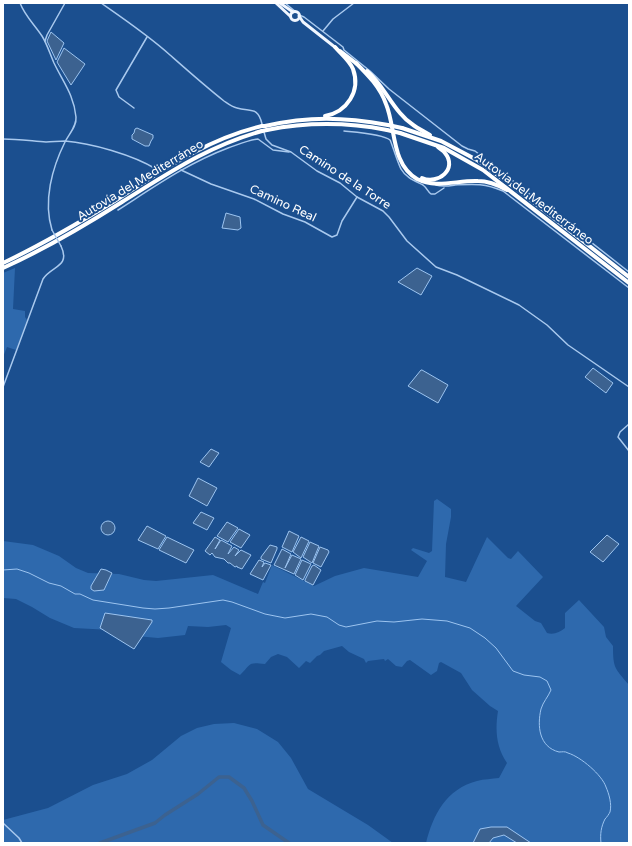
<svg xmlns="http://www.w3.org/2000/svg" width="632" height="846" viewBox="0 0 632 846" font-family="'Varela Round',sans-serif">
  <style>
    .green { fill: #2e69ad }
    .water { fill: #3c6290; stroke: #9cc4f0 }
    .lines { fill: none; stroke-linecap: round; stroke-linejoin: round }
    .stream { stroke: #9cc4f0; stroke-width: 1 }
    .river { stroke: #3c6290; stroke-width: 3.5 }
    .minor { stroke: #a9c9ee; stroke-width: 1.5 }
    .primary { stroke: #f0f6ff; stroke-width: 3 }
    .motorway { stroke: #fff; stroke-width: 4 }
    .minor-bridge { stroke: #a9c9ee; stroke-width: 1.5 }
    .motorway-bridge { stroke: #fff; stroke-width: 4 }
    .labels { text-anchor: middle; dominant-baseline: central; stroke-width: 4; stroke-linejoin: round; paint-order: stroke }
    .street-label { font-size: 12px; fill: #fff; stroke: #1b4f8f }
  </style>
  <rect width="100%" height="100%" fill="#1b4f8f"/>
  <g class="green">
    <path d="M15,268L13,309L25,311V317L27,320L16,350L7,347L3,357V273Z"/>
    <path d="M437,499L451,509V517L446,544L445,577L466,582L487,537L508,558L511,559L518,551L543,577L516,606L535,621L541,623L547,633C554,635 560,632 565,628V613L579,600L604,627L606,637L613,646C613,669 615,668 629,685V843H426C433,815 446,789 477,781C484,779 492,779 499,778L507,763C496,747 495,730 498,711L490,706L472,690L461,673L441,662L439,663L437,671L431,675L410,660L407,661L402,667L396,666L388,659L385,661L384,659L368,661L366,663L364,659L349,652L342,646L324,651L320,655L317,656L310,663L306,661L299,668L287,657L278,654L271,657L265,664C248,662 252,663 240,675L231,670L221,662L231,628L226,625L208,627L188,626L185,635L158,638L136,636L111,630L74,628L50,618L32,607L16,599L3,598V541L33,545L59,556L76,568L88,573L119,574L144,580L156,581L213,575L258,594L263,582L265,583L272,565L314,586L335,576L364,568L418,577L427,561L411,550L413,548L429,553L432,551L434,501Z"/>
    <path d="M234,723L257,729L278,742L291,758L308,789L368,825L393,843H3V820L48,808L93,785L127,774L152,760L181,736L197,728L214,724Z"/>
  </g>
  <g class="water">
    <path d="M51,32L64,43L56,60L47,41Z"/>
    <path d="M64,48L85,64L71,85L57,62Z"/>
    <path d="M137,128L153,135V138L151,141L149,146H145L132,139V135L134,133L135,129Z"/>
    <path d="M226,213L240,217L241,228L238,230L222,228Z"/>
    <path d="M417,268L432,276L421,295L398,282Z"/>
    <path d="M593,368L613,383L606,393L585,377Z"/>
    <path d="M421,370H422L448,385L438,403L408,386Z"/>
    <path d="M211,449L219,453L209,467L200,462Z"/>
    <path d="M198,478L217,488L207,506L189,496Z"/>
    <path d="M201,512L214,518L207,530L193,523Z"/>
    <circle cx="108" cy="528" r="7"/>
    <path d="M227,522L238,528L228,542L217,536Z"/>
    <path d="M147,526L166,536L158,549L138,540Z"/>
    <path d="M239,529L250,535L241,548L230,542Z"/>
    <path d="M289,531L299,536L292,552L282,547Z"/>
    <path d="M607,535L619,544L603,562L590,552Z"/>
    <path d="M167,537L194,550L186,563L159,550Z"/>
    <path d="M215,537L220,540L215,549L221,540L232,546L228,554L234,547L239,550L235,556L241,550L251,555L242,569L237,567V566L235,567L230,563H228L224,559L215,557L212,553L210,555L205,551Z"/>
    <path d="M301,537L309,541L301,558L293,552Z"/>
    <path d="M310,542L319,546L312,563L303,557Z"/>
    <path d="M270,545L277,547V549L271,563L261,559V557Z"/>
    <path d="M320,547L328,550L329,552L321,567L313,563Z"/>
    <path d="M282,549L291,554L285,568L292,555L301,559L294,574L274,565Z"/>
    <path d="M259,560L264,562L262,567L265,563L271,565L263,580L250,574Z"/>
    <path d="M302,560L311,564L303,580L295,575Z"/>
    <path d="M314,565L321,570L313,585L305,581V580L312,566Z"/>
    <path d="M101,569L106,570L112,573L111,575L104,590L94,591L91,589V586Z"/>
    <path d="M105,613L152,620V622L134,649L100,628Z"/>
    <path d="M491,827H507L531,843H517L504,835L493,838L489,843H473L480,829Z"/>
  </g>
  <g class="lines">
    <path class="stream" d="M3,570L17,569L29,573L49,583L61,586L75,594H80L93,600L143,608L155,609L169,608L223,600L232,602L265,614L285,618L311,614L327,617L339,625L346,627L377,621L394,622L422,619L447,621L470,628L485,638L496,648L513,671L524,675L540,677L547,681L551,690C548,697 543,702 541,709C537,726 539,747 559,752C562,752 565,751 568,753C581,757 602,775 606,787C609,794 612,804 610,812C609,814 607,817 605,819C601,827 600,834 601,843"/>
    <path class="river" d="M100,843L155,823L165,815L198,794L219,777H229L244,788L252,801L263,825L289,843"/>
    <g class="minor">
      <path d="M20,3C25,16 34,24 42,36C47,44 50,54 54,63C63,82 74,95 76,117C77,126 69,134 65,142C52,168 43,201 52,230"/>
      <path d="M101,3C124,19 149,36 170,55C187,70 205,86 224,101C227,103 232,107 237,108C250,112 258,106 262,124"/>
      <path d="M285,3L296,12"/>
      <path d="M299,15L304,17L343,47L344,50L370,71L389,89L462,146L468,149L475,151L629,272"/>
      <path d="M323,31L333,19L354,3"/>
      <path d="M45,41L47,35L65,3"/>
      <path d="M134,108L119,97L116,90L147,37"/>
      <path d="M344,131C353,132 383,134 390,140C391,141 398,164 401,169C406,178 415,181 423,185C427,188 428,192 431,194H435L444,188"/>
      <path d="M264,132L266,139L272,145L291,152L317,171L340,183L357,197L383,211L389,217L407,241L436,267L457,275L519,305L547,325L568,345L629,387"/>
      <path d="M3,139C17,139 32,141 46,142C52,142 58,141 65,141C91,143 133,155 156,169"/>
      <path d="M181,170L211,184L254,199L283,214L305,222L332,237L337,235L342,221L357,197"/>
      <path d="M436,185C442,187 448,186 455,185C474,184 484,183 503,191L629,288"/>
      <path d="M118,210C154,187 188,163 228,148C237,145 248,140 258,139L273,150L289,152"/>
      <path d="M3,387L43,279C51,266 71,267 61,246"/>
      <path d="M629,424L620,432L618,437L629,451"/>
      <path d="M3,823L19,838L22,843"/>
    </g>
    <g class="primary">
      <path d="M276,3L290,16"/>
      <path d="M280,3L293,12"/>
      <circle cx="295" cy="16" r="4.5"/>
      <path d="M299,16L303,22L336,48"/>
    </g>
    <g class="motorway">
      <path d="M340,51L357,64"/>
      <path d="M356,63C368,75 380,87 386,104C396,128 391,164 417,179C437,189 457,180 478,181C488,181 498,185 507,190"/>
      <path d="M367,71C381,83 388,99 400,113C408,123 419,129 430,135"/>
      <path d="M325,116C347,112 361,91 353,69C349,60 341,54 335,47"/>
      <path d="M265,126C309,116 344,117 388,125"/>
      <path d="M402,128L441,141L477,160L514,187L629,277"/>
      <path d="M267,130C307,122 346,122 387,130"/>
      <path d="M400,133L444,148L483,170L629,283"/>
      <path d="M422,178C438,185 458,169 445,153C444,151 440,149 438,147"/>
      <path d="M3,263C41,245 77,224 113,202C160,172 206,139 262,126"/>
      <path d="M3,268C45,249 84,226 122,202C169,173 208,146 262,131"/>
    </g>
    <path class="minor-bridge" d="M52,230L61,246"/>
    <g class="motorway-bridge">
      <path d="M388,125L402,128"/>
      <path d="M262,126H265"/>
      <path d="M387,130L400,133"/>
      <path d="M262,131L267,130"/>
    </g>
  </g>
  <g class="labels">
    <g class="street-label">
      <text transform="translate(345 177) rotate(33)">Camino de la Torre</text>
      <text transform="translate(140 180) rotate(-31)">Autovía del Mediterráneo</text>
      <text transform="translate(534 198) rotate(37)">Autovía del Mediterráneo</text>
      <text transform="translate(283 203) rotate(25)">Camino Real</text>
    </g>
  </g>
  <rect width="632" height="846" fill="none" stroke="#ffffff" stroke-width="8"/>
</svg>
